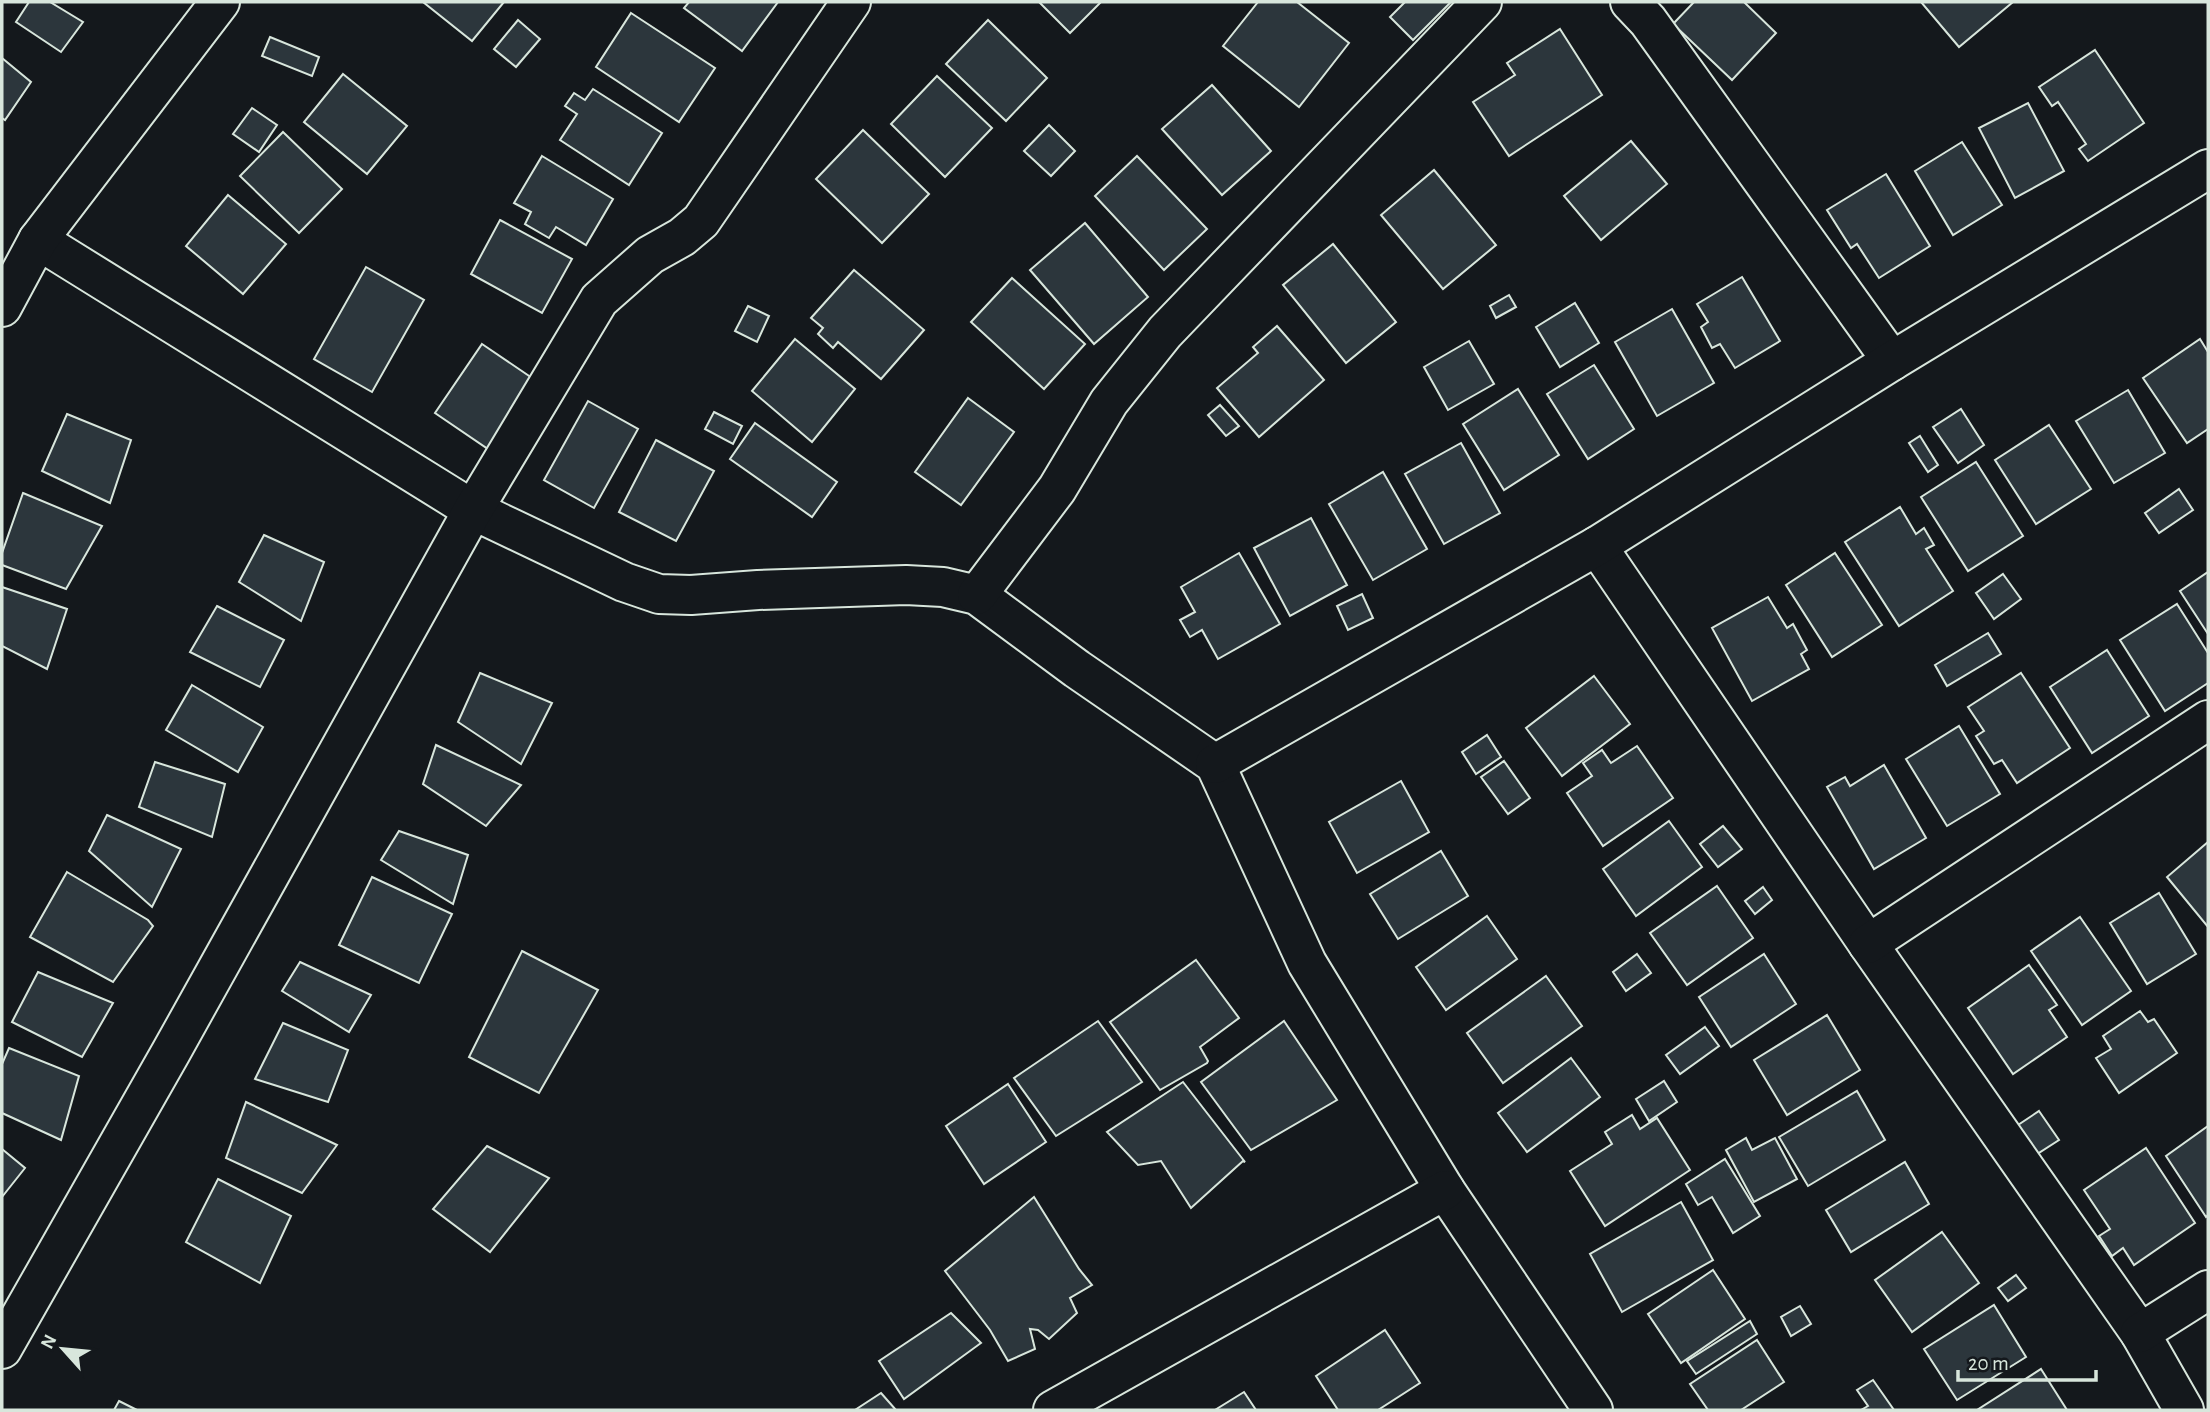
<svg xmlns="http://www.w3.org/2000/svg" width="2210" height="1412" viewBox="0 0 2210 1412" font-family="'Alegreya Sans',sans-serif">
  <style>
    .building { fill: #2c363c; stroke: #d8e6dc; stroke-width: 2 }
    .lines { fill: none; stroke-linecap: round; stroke-linejoin: round }
    .minor-casing { stroke: #d8e6dc; stroke-width: 42 }
    .minor { stroke: #14181c; stroke-width: 38 }
  </style>
  <rect width="100%" height="100%" fill="#14181c"/>
  <g class="building">
    <path d="M29,2H50L83,22L61,52L16,22Z"/>
    <path d="M423,2H504L472,41Z"/>
    <path d="M689,2H778L742,51L684,8Z"/>
    <path d="M1039,2H1101L1070,33Z"/>
    <path d="M1258,2H1297L1349,43L1299,107L1223,46Z"/>
    <path d="M1405,2H1451L1413,40L1390,17Z"/>
    <path d="M1694,2H1744L1776,33L1732,80L1673,24Z"/>
    <path d="M1921,2H2013L1959,47Z"/>
    <path d="M631,13L715,68L679,122L596,67Z"/>
    <path d="M518,20L540,39L516,67L494,49Z"/>
    <path d="M988,20L1047,78L1006,121L946,64Z"/>
    <path d="M1560,29L1602,95L1509,156L1473,102L1515,75L1507,63Z"/>
    <path d="M270,37L319,57L312,76L262,56Z"/>
    <path d="M2095,50L2144,123L2088,161L2079,149L2086,144L2058,102L2052,106L2039,87Z"/>
    <path d="M2,58L31,82L5,120L2,118Z"/>
    <path d="M343,74L407,126L367,174L304,122Z"/>
    <path d="M937,76L992,128L945,177L891,124Z"/>
    <path d="M1212,85L1271,151L1222,195L1162,129Z"/>
    <path d="M593,89L662,133L629,185L560,140L577,114L565,106L574,93L585,100Z"/>
    <path d="M2028,103L2064,171L2015,198L1979,128Z"/>
    <path d="M252,108L277,125L259,152L233,134Z"/>
    <path d="M1049,125L1075,151L1051,176L1024,151Z"/>
    <path d="M863,130L929,194L882,243L816,179Z"/>
    <path d="M283,132L342,189L299,233L240,176Z"/>
    <path d="M1631,141L1667,184L1601,240L1564,196Z"/>
    <path d="M1962,142L2002,205L1953,235L1915,171Z"/>
    <path d="M542,156L613,199L586,245L556,227L549,238L525,224L531,212L514,203Z"/>
    <path d="M1137,156L1207,229L1164,270L1095,196Z"/>
    <path d="M1434,170L1496,245L1443,289L1381,215Z"/>
    <path d="M1886,174L1930,246L1879,278L1857,244L1851,248L1827,210Z"/>
    <path d="M228,195L286,244L243,294L186,246Z"/>
    <path d="M500,220L572,259L542,313L471,274Z"/>
    <path d="M1085,223L1148,297L1094,344L1030,270Z"/>
    <path d="M1333,244L1396,322L1346,363L1283,285Z"/>
    <path d="M366,267L424,300L372,392L314,359Z"/>
    <path d="M854,270L924,330L881,379L838,342L833,348L818,334L823,328L811,318Z"/>
    <path d="M1742,277L1780,341L1735,368L1720,344L1712,348L1701,327L1708,322L1697,304Z"/>
    <path d="M1012,278L1085,344L1044,389L971,322Z"/>
    <path d="M1509,295L1516,307L1496,318L1490,306Z"/>
    <path d="M1575,303L1599,343L1560,367L1536,327Z"/>
    <path d="M748,306L769,316L757,342L735,331Z"/>
    <path d="M1672,309L1714,383L1657,416L1615,342Z"/>
    <path d="M1277,326L1324,380L1259,437L1217,388L1258,353L1253,347Z"/>
    <path d="M795,339L855,389L812,442L752,391Z"/>
    <path d="M2200,339L2208,352V429L2187,443L2143,378Z"/>
    <path d="M1469,341L1494,384L1448,410L1424,367Z"/>
    <path d="M482,344L535,380L488,449L435,413Z"/>
    <path d="M1594,365L1634,429L1588,459L1547,394Z"/>
    <path d="M1518,389L1559,455L1504,490L1463,424Z"/>
    <path d="M2128,390L2165,453L2114,483L2076,421Z"/>
    <path d="M968,398L1014,432L961,505L915,472Z"/>
    <path d="M588,401L638,429L594,508L544,480Z"/>
    <path d="M1220,405L1239,426L1226,436L1208,415Z"/>
    <path d="M1961,409L1984,445L1958,463L1933,427Z"/>
    <path d="M714,412L742,426L733,444L705,429Z"/>
    <path d="M67,414L131,440L110,503L42,471Z"/>
    <path d="M755,423L837,482L812,517L730,459Z"/>
    <path d="M2049,425L2091,489L2036,524L1995,460Z"/>
    <path d="M1920,436L1938,465L1928,472L1909,443Z"/>
    <path d="M656,440L714,471L676,541L619,512Z"/>
    <path d="M1461,443L1500,513L1444,544L1405,474Z"/>
    <path d="M1976,462L2023,536L1968,571L1921,497Z"/>
    <path d="M1383,472L1427,549L1373,580L1329,504Z"/>
    <path d="M2179,489L2193,510L2159,533L2145,513Z"/>
    <path d="M23,493L102,526L66,589L2,565V553Z"/>
    <path d="M1900,507L1916,534L1924,528L1934,545L1926,549L1953,591L1899,626L1845,542Z"/>
    <path d="M1311,518L1347,585L1290,616L1254,548Z"/>
    <path d="M264,535L324,562L301,621L239,582Z"/>
    <path d="M1239,553L1280,624L1218,659L1202,630L1190,637L1180,620L1195,612L1181,587Z"/>
    <path d="M1835,553L1882,625L1832,657L1786,585Z"/>
    <path d="M2208,572V634L2180,591Z"/>
    <path d="M2003,574L2021,599L1994,619L1976,593Z"/>
    <path d="M2,587L67,609L47,669L2,646Z"/>
    <path d="M1362,594L1373,618L1348,630L1337,606Z"/>
    <path d="M1768,597L1787,628L1793,624L1807,650L1801,654L1809,669L1752,701L1712,628Z"/>
    <path d="M2177,604L2208,653V683L2165,711L2120,640Z"/>
    <path d="M217,606L284,640L260,687L190,652Z"/>
    <path d="M1988,633L2001,654L1947,686L1935,665Z"/>
    <path d="M2107,650L2149,716L2092,753L2050,687Z"/>
    <path d="M480,673L552,703L521,764L458,722Z"/>
    <path d="M2021,673L2070,748L2017,783L2002,760L1994,764L1976,736L1984,731L1968,707Z"/>
    <path d="M1594,676L1630,724L1562,776L1526,728Z"/>
    <path d="M192,685L263,727L238,772L166,730Z"/>
    <path d="M1959,726L2000,794L1947,826L1906,759Z"/>
    <path d="M1487,735L1501,757L1476,774L1462,752Z"/>
    <path d="M436,745L521,785L486,826L423,784Z"/>
    <path d="M1637,746L1673,798L1603,846L1567,793L1592,776L1583,763L1602,750L1611,763Z"/>
    <path d="M1504,761L1530,798L1508,814L1481,777Z"/>
    <path d="M155,762L225,784L212,837L139,807Z"/>
    <path d="M1884,765L1926,838L1874,869L1827,787L1845,777L1850,786Z"/>
    <path d="M1401,781L1429,832L1357,873L1329,822Z"/>
    <path d="M107,815L181,849L152,907L89,851Z"/>
    <path d="M1669,821L1702,867L1636,916L1603,869Z"/>
    <path d="M1723,826L1742,849L1718,867L1700,844Z"/>
    <path d="M399,831L468,855L453,904L381,860Z"/>
    <path d="M2208,842V927L2167,877Z"/>
    <path d="M1441,851L1468,896L1398,939L1370,894Z"/>
    <path d="M67,872L148,920L153,926L113,982L30,937Z"/>
    <path d="M372,877L452,914L419,983L339,945Z"/>
    <path d="M1717,886L1753,938L1687,985L1650,933Z"/>
    <path d="M1763,887L1772,900L1755,914L1745,901Z"/>
    <path d="M2159,893L2196,954L2147,984L2110,923Z"/>
    <path d="M1487,916L1517,959L1446,1010L1416,967Z"/>
    <path d="M2080,917L2131,991L2082,1025L2031,951Z"/>
    <path d="M522,951L598,990L539,1093L469,1057Z"/>
    <path d="M1637,954L1651,973L1626,991L1613,972Z"/>
    <path d="M1764,954L1796,1004L1731,1047L1699,997Z"/>
    <path d="M1196,960L1239,1018L1200,1047L1208,1061L1207,1063L1160,1090L1110,1022Z"/>
    <path d="M300,962L371,995L349,1032L282,991Z"/>
    <path d="M2029,965L2057,1005L2049,1010L2067,1037L2013,1074L1968,1008Z"/>
    <path d="M38,972L113,1003L82,1057L12,1022Z"/>
    <path d="M1546,976L1582,1026L1503,1083L1467,1033Z"/>
    <path d="M2140,1011L2148,1022L2154,1019L2177,1053L2119,1093L2096,1058L2111,1049L2103,1036Z"/>
    <path d="M1827,1015L1860,1070L1787,1115L1754,1060Z"/>
    <path d="M1098,1021L1142,1082L1056,1136L1014,1078Z"/>
    <path d="M1284,1021L1337,1100L1251,1150L1201,1082Z"/>
    <path d="M283,1023L348,1050L328,1102L255,1079Z"/>
    <path d="M1705,1027L1719,1046L1680,1074L1666,1055Z"/>
    <path d="M9,1048L79,1076L61,1140L2,1113V1064Z"/>
    <path d="M1571,1058L1600,1097L1527,1152L1498,1113Z"/>
    <path d="M1664,1081L1677,1102L1649,1121L1636,1099Z"/>
    <path d="M1183,1082L1245,1162L1243,1161L1191,1208L1161,1161L1138,1165L1107,1132Z"/>
    <path d="M1008,1084L1046,1142L984,1184L946,1126Z"/>
    <path d="M1857,1091L1885,1140L1808,1186L1779,1137Z"/>
    <path d="M246,1102L337,1145L302,1193L226,1158Z"/>
    <path d="M2039,1111L2059,1140L2034,1156L2015,1127Z"/>
    <path d="M1632,1115L1640,1129L1657,1118L1690,1170L1605,1226L1570,1171L1612,1144L1605,1132Z"/>
    <path d="M2208,1126V1215L2206,1217L2166,1156Z"/>
    <path d="M1746,1138L1752,1150L1775,1138L1797,1179L1754,1202L1726,1150Z"/>
    <path d="M487,1146L549,1178L490,1252L433,1209Z"/>
    <path d="M2146,1148L2195,1223L2134,1265L2123,1248L2112,1256L2099,1236L2110,1229L2084,1190Z"/>
    <path d="M2,1149L25,1168L2,1197Z"/>
    <path d="M1725,1159L1760,1216L1733,1233L1712,1197L1698,1205L1686,1184Z"/>
    <path d="M1905,1162L1929,1204L1851,1252L1826,1210Z"/>
    <path d="M218,1179L291,1216L260,1283L186,1242Z"/>
    <path d="M1034,1197L1079,1269L1092,1285L1070,1298L1077,1313L1049,1339L1038,1330L1030,1329L1035,1349L1008,1361L990,1330L945,1271Z"/>
    <path d="M1681,1202L1713,1260L1622,1312L1590,1254Z"/>
    <path d="M1942,1232L1979,1283L1912,1332L1875,1280Z"/>
    <path d="M1713,1270L1745,1319L1681,1363L1648,1314Z"/>
    <path d="M2016,1275L2026,1288L2008,1301L1998,1288Z"/>
    <path d="M1994,1305L2026,1357L1957,1400L1924,1349Z"/>
    <path d="M1800,1306L1811,1324L1791,1336L1781,1317Z"/>
    <path d="M951,1313L981,1343L904,1399L879,1361Z"/>
    <path d="M1750,1321L1757,1334L1696,1374L1687,1361Z"/>
    <path d="M1385,1330L1420,1383L1378,1410H1338L1316,1376Z"/>
    <path d="M1757,1340L1784,1382L1741,1410H1708L1690,1384Z"/>
    <path d="M2041,1369L2067,1410H1977Z"/>
    <path d="M1873,1380L1894,1410H1861L1868,1406L1857,1390Z"/>
    <path d="M1244,1392L1256,1410H1215Z"/>
    <path d="M881,1393L896,1410H855Z"/>
    <path d="M119,1401L137,1410H114Z"/>
  </g>
  <g class="lines">
    <defs>
      <g id="minor">
        <path d="M1630,2L1648,21L1892,361"/>
        <path d="M38,240L473,510L624,582L659,594L691,595L758,590L906,585L943,587L977,595L1077,669L1215,764L1307,963L1445,1190L1593,1410"/>
        <path d="M2,307L38,240L220,2"/>
        <path d="M1597,546L1868,944L2140,1333L2184,1410"/>
        <path d="M977,595L1057,489L1109,402L1165,332L1482,2"/>
        <path d="M1215,764L1597,546L1892,361L2208,169"/>
        <path d="M1868,944L2208,720"/>
        <path d="M2140,1333L2208,1290"/>
        <path d="M2,1349L171,1052L473,510L599,300L650,255L682,237L701,221L851,2"/>
        <path d="M1053,1410L1445,1190"/>
      </g>
    </defs>
    <use href="#minor" class="minor-casing"/>
    <use href="#minor" class="minor"/>
  </g>
  <rect width="2210" height="1412" fill="none" stroke="#d8e6dc" stroke-width="7"/>
  <g transform="translate(63 1349) rotate(297)" stroke="#14181c" stroke-width="5" paint-order="stroke">
  <path d="M0-5L12 26L0 18L-12 26Z" fill="#d8e6dc"/>
  <text y="-10" font-size="19" font-weight="bold" text-anchor="middle" fill="#d8e6dc">N</text>
  </g>
  <path d="M1958 1370v10h138v-10" fill="none" stroke="#d8e6dc" stroke-width="3.5"/>
  <text x="1968" y="1370" font-size="21" fill="#d8e6dc" stroke="#14181c" stroke-width="5" paint-order="stroke">20 m</text>
</svg>
